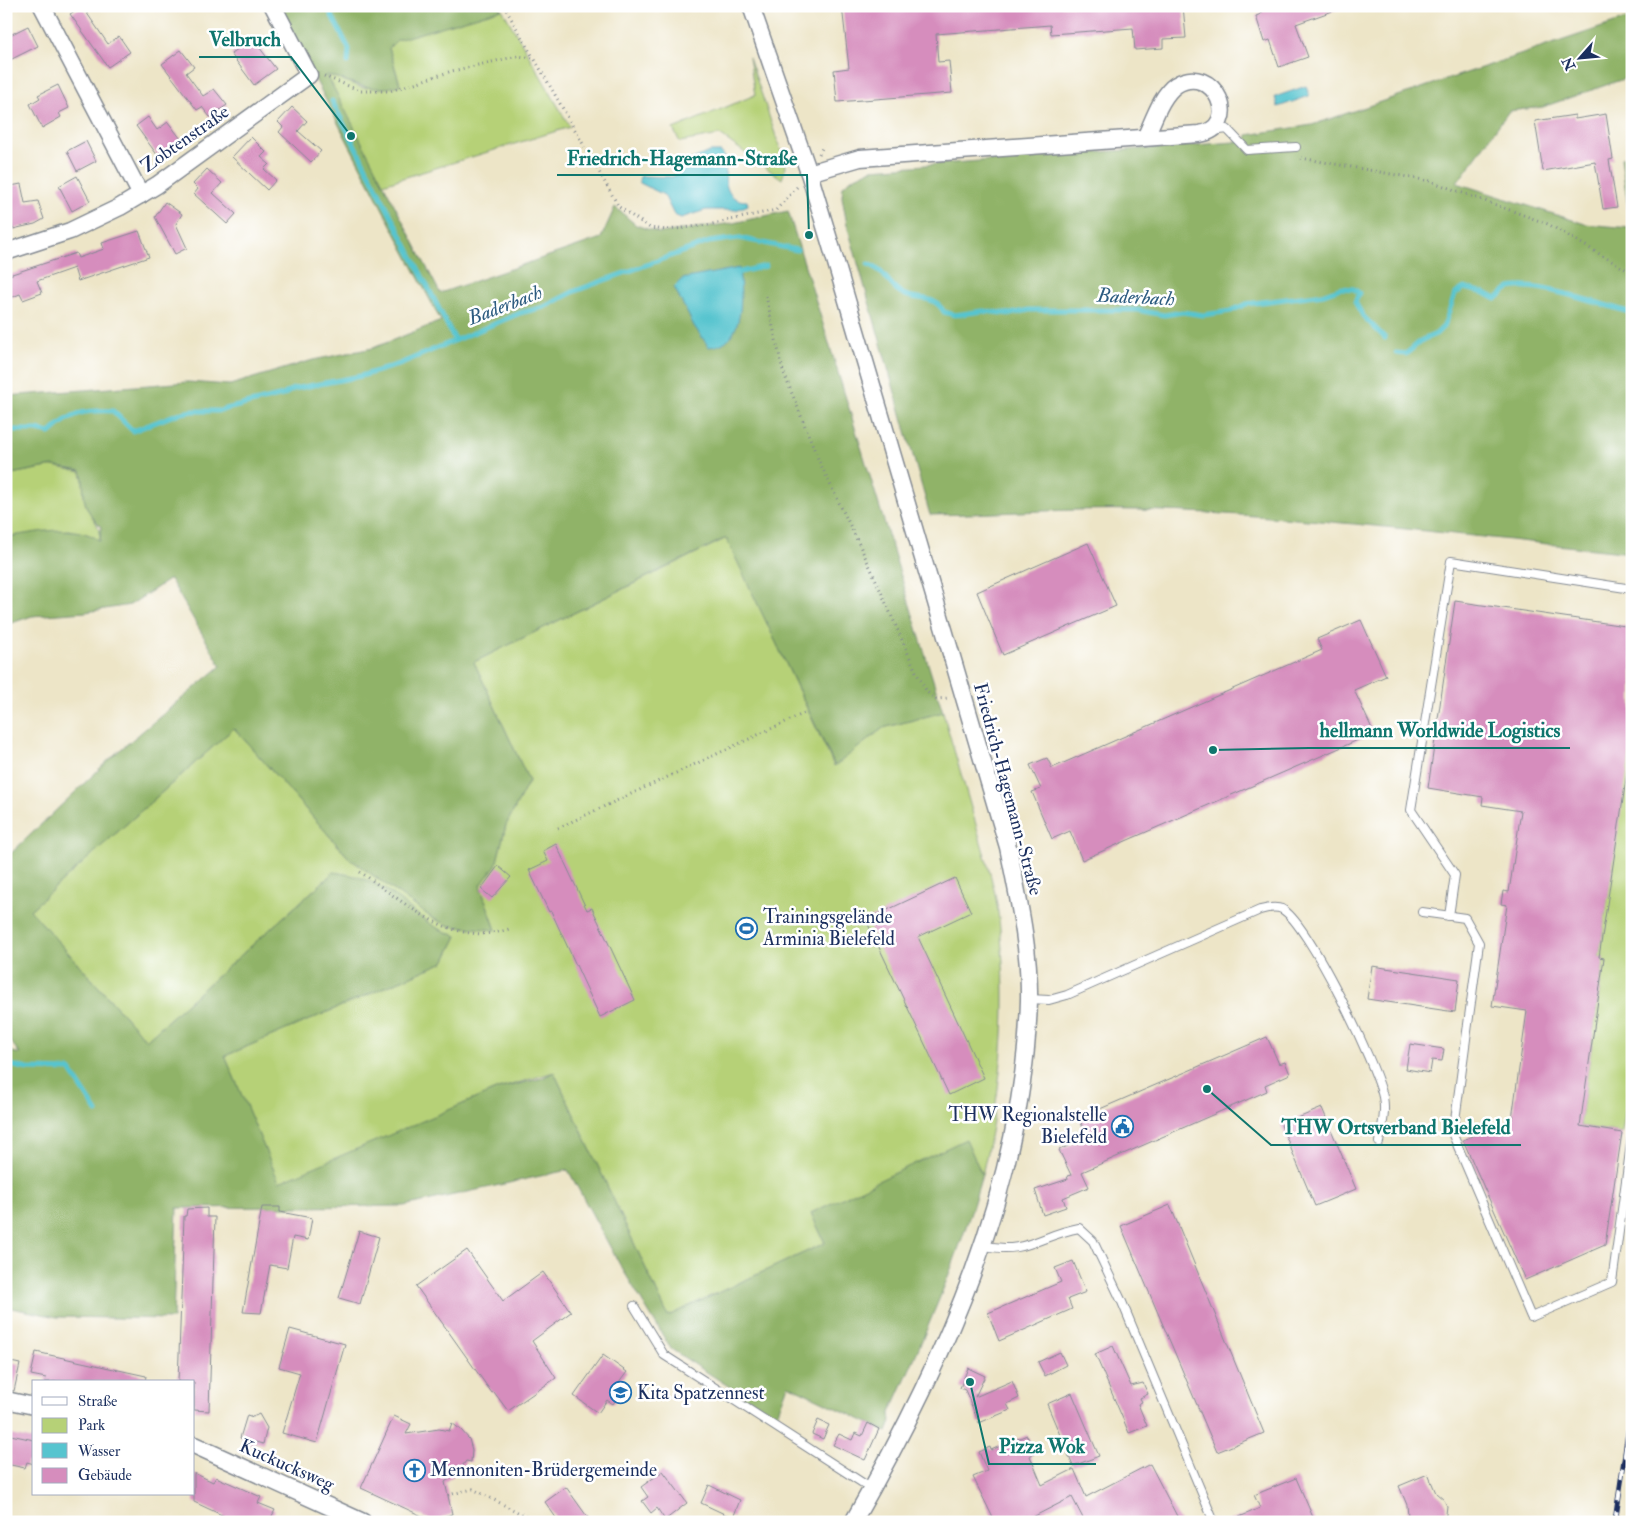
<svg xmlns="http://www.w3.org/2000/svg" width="1638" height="1528" viewBox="0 0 1638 1528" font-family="'IM FELL Double Pica',serif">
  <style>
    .green { fill: #b6d177; stroke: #68806a }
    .forest { fill: #90b368; stroke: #567163 }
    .water { fill: #57c4cf; stroke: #397a96 }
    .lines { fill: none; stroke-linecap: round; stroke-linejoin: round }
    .stream { stroke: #57c4cf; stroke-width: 5 }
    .building { fill: #d68dbd }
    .lane-casing { stroke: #848a92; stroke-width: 10 }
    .street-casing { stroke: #848a92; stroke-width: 19 }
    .path { stroke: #848a92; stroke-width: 3; stroke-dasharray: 1 4; stroke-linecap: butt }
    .lane { stroke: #fff; stroke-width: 8 }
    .street { stroke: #fff; stroke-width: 16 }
    .rail-casing { stroke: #1b2f5e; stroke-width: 5.5 }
    .rail { stroke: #fff; stroke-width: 4; stroke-dasharray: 11; stroke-linecap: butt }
    .labels { text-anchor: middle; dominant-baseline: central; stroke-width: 5; stroke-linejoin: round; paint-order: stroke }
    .street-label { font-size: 19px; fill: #1b2f5e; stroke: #fff }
    .poi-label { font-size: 19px; fill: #1b2f5e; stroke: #fff; text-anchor: start }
    .water-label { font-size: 20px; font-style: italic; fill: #2d5c80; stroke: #fff }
    .leader { fill: none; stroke: #0f766e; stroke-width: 2 }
    .callout-dot { fill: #0f766e; stroke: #fff; stroke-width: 2 }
    .callout-label { font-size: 20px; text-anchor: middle; font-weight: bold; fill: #0f766e; stroke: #fff; stroke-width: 5; stroke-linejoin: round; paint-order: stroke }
  </style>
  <rect width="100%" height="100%" fill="#fff"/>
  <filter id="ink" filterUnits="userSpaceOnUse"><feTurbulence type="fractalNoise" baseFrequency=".02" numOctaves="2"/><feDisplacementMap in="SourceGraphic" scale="10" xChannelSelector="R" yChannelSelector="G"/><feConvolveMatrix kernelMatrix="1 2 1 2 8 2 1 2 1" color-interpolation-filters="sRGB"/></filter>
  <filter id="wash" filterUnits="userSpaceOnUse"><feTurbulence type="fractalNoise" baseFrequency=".0096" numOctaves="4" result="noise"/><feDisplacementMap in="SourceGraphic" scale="20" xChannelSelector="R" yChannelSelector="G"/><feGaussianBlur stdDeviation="1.12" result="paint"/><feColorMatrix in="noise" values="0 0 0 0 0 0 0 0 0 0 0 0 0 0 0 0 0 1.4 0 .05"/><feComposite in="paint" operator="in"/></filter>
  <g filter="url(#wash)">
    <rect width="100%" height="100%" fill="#ede5c7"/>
    <g class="green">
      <path d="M502,9L570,127L383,184L326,74L363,88L400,84L389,48L397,39Z"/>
      <path d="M749,57L786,166L782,179L720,135L680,142L673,129L755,95Z"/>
      <path d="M53,466L81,472C84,481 83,489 84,498C88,518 101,520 100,541L69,530L6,537V475Z"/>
      <path d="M727,538L834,766L883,728L943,712C954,751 966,790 977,828C984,854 993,879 997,905C1011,998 1003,1085 982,1175L966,1140L811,1213L825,1243L668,1316L554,1072L498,1089L279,1183L225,1056L444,962L457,936L440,931L389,893L334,872L146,1040L30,910L234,728L349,858L432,918L450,926L496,930L480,886L496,865L506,825L529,781L474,662Z"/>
      <path d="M1632,730V1069L1622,1133L1580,1126L1604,958L1599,957Z"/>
    </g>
    <g class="forest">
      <path d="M277,6H500L502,9L397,40L389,48L400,85C370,94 354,82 327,75L440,293L601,238L615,207L636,225L659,233L733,223L788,211L943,712L883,728L835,766L726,538L474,662L529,781L506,825L496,865L480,886L496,930L450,926L432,918L349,858L234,728L30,910L146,1040L334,872C344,874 355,875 364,879C399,891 418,925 457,936L444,962L225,1056L279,1182L498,1089L542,1078L554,1072L668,1316L825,1243L811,1213L966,1139L982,1175C959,1258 925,1335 890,1413L891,1422L887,1432L788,1385L776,1417L671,1349L620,1265L568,1170L404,1206L177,1208L173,1319L57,1317L6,1307V1050L20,1054L6,1035V858L115,754L221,666L170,579L130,605L86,612L32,616L6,625V537C34,533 76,522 100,541L101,527C93,518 84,508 84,495C83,486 84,481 81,471L53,466L6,475V396L188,382L230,385L313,360L373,348L441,321Z"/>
      <path d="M1632,17V76L1543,107L1509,111L1457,183L1585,224L1631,228L1621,158L1632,155V553C1468,536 1303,515 1138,510C1069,508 999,514 930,515L847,225L842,197L843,186L853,178L872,169L1248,141L1247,135L1312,125Z"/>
    </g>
    <g class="water">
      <path d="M1306,86L1309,96L1278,107L1275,97Z"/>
      <path d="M710,152H721L727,160C724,177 723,201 747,201L748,205L736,210H706L681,218L674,215L664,195L640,183L639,179L641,176L672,177L680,173L687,161Z"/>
      <path d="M739,268C742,295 746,345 709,347L694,326L674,287L682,279Z"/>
    </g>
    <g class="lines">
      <g class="stream">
        <path d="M327,6L349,49L348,62"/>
        <path d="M332,101L455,340"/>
        <path d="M868,264C885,270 889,287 903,294C919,302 933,293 944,312L955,315L983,311L1011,314L1029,310H1137L1164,315L1183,312L1203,315L1231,311L1246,304L1324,294L1341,288L1354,289L1359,293L1355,302L1363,316L1385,338"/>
        <path d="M732,274L766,266"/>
        <path d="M1396,353L1406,354L1422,340L1436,334L1444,326L1455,294L1464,288L1485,293L1496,299C1500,296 1504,291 1508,289C1531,279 1605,306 1632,313"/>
        <path d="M222,410L283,395L293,389L361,376L397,365L520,313L544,307L575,291L709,242L739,238L797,250"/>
        <path d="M6,430H37L50,433C72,412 83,410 113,411L133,431L177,414L192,411H218"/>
        <path d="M6,1064L28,1069L70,1070L97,1112"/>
      </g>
    </g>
    <g id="blocks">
      <g class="building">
        <path d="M82,6L108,44L119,36L130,52L108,67L70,14Z"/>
        <path d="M842,6H1183L1186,38L1163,39V48L1135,50L1133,28L1051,34L1050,25L936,34L938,62L949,61L952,93L837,102L834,70L849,68Z"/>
        <path d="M1259,6H1341V8L1296,24L1308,57L1279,67L1270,40L1264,42L1256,16L1261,14Z"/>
        <path d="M28,26L38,46L6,62V37Z"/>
        <path d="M252,38L276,69L254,85L231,54Z"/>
        <path d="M181,50L194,67L186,73L203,96L214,89L227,105L210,117L202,107L197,110L162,64Z"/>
        <path d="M58,85L69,108L59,113L61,117L42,128L30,104L40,98L38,95Z"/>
        <path d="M292,107L307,121L298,131L321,151L311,162L279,132L283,127L278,122Z"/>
        <path d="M1606,114L1613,159L1609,160L1617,207L1603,209L1595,162L1543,171L1535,121L1575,115V119Z"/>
        <path d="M148,117L157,130L168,122L181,139L158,156L136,126Z"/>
        <path d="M251,137L266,152L261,157L269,164L264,169L276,180L267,190L232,157Z"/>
        <path d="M86,141L96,161L77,171L67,151Z"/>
        <path d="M207,169L222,183L213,193L236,214L227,224L194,194L198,189L193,184Z"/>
        <path d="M77,176L90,201L72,211L59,186Z"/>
        <path d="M21,184L25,203L38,201L44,219L35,224L13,229L6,199V187Z"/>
        <path d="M165,202L182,214L176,224L187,248L175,254L155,217Z"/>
        <path d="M139,231L149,257L78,281L74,268L37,281L42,293L23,300L20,294L10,298L9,294L6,295V276L76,253L78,258L104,249L102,243Z"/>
        <path d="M1088,543L1116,606L1003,655L977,592Z"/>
        <path d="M1455,601L1632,627V740L1599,957L1604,958L1580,1126L1622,1133L1605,1245L1525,1280L1463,1140L1512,1119L1527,1011L1492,1006L1507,905L1501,904L1503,891L1509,892L1521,811L1482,805L1483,797L1428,788Z"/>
        <path d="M1361,620L1386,676L1354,690L1374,733L1082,860L1070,831L1052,839L1032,792L1041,789L1030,765L1047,758L1052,768L1322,650L1317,639Z"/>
        <path d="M556,844L587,910L592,908L635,1000L600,1017L551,911L549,912L529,870L548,861L543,851Z"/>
        <path d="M498,866L511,877L492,898L481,889Z"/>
        <path d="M955,878L971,912L918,937L984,1078L949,1095L866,920Z"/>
        <path d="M1372,966L1459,979L1455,1012L1367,999Z"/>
        <path d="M1267,1037L1279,1064L1285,1062L1290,1074L1265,1085L1267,1091L1082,1172L1089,1187L1063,1198L1066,1207L1043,1215L1035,1190L1068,1179L1067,1176L1071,1175L1059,1150L1087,1137L1079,1118Z"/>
        <path d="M1410,1044L1444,1049L1442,1061L1432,1060L1430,1073L1406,1069Z"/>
        <path d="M1322,1108L1356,1189L1315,1206L1281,1125Z"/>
        <path d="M1170,1205L1264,1433L1217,1452L1121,1226Z"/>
        <path d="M262,1207H280V1212L312,1218L308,1240L293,1237L287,1268L270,1265L261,1313L243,1312Z"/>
        <path d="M207,1208V1217H215L209,1411L194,1410V1382H178L184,1216H186L187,1209Z"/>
        <path d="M359,1231L379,1237L360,1304L339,1298Z"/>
        <path d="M467,1250L503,1301L543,1272L571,1312L532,1341L556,1378L508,1411L494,1392L492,1393L416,1286Z"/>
        <path d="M1073,1261L1086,1292L1068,1299L1072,1309L999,1341L988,1313L1061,1282L1055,1268Z"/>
        <path d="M290,1329L345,1344L317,1443L282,1433L300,1373L279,1367Z"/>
        <path d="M1113,1346L1131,1386L1143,1383L1148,1394L1140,1398L1142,1402L1138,1404L1147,1426L1129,1433L1095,1354Z"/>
        <path d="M36,1352L146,1376L145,1382H45L46,1378L31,1375Z"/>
        <path d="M1060,1352L1066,1365L1045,1376L1038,1362Z"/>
        <path d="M603,1355L627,1372L618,1384L624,1388L613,1404L607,1400L598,1413L574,1396Z"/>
        <path d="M6,1361L20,1364L14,1391L6,1390Z"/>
        <path d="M968,1368L985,1376L975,1397L1012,1381L1019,1398L1007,1404L1010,1410L979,1423L965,1390L960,1388Z"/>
        <path d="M1072,1393L1099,1456L1073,1466L1047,1404Z"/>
        <path d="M259,1414L267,1428L263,1444L255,1442L250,1445L248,1440L240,1438L247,1415L253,1417Z"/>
        <path d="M394,1416L411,1424L406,1434L439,1429L449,1431L452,1423L461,1430L469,1439L472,1450L471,1462L466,1461L457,1473L445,1482L452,1514L443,1517L440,1522H435L361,1488Z"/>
        <path d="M818,1420L829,1425L823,1439L812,1434Z"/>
        <path d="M868,1423L879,1429L865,1460L833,1445L839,1434L852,1440L855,1433L862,1436Z"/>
        <path d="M6,1434L34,1440V1464L27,1462L25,1468L6,1464Z"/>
        <path d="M1027,1435L1034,1453L1030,1456L1042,1485L1074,1469L1086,1497L1150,1464L1180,1522H1085L1072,1497L1023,1522H995L973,1477L987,1471L979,1452L990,1447L991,1450Z"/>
        <path d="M663,1471L687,1503L665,1520L657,1508L651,1513L642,1501L648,1497L641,1487Z"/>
        <path d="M194,1473L213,1482L216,1477L261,1497L258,1503L275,1510L269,1522H222L224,1516L194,1502Z"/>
        <path d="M1428,1474L1436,1493L1444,1500L1447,1506L1445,1522H1411L1408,1516L1407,1505L1399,1486Z"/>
        <path d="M1296,1478L1315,1522H1228L1260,1508L1254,1495Z"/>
        <path d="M709,1485L740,1500L733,1518L701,1503Z"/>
        <path d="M566,1487L591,1522H559L545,1502Z"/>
      </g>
    </g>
  </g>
  <g filter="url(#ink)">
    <use href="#blocks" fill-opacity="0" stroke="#848a92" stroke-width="1"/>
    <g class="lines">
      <defs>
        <g id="lane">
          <path d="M1213,131L1227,129L1247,150L1296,147"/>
          <path d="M1422,912L1465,918L1479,943L1453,1135L1531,1317L1612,1282L1632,1137"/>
          <path d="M1449,916L1455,875L1411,810L1451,561L1632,589"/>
          <path d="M1029,999L1049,1000L1067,995L1260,910C1267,908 1275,906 1282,909C1308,923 1376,1064 1383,1097C1386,1112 1382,1127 1379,1142"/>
          <path d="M982,1245C1025,1256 1040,1235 1079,1228L1093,1241L1122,1302L1214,1522"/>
          <path d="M634,1306L664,1355L872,1489"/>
        </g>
        <g id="street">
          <path d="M42,6L141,195"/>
          <path d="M751,6L809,173L831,246L1008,847C1018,897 1030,949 1029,1000C1024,1186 944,1363 853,1522"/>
          <path d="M809,173L860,158L1199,134C1244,128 1214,61 1176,85C1161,95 1153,122 1145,138"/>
          <path d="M6,252L70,231L120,207L157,185L309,75L273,6"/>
          <path d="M6,1400L34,1406"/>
          <path d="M194,1445L363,1522"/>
        </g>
      </defs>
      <use href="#lane" class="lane-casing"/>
      <use href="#street" class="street-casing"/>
      <g class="path">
        <path d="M504,6L533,57"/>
        <path d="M324,76L361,91H390L452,71L518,56L534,58L619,207L650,228L667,230L708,225L776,210L798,186"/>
        <path d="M819,154L823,146"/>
        <path d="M1301,158L1430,181L1548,224L1632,273"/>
        <path d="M766,296L783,371L819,461L871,569L917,674L927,692L936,699L950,698"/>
        <path d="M558,828L807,712"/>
        <path d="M360,872C404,901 451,949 509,929"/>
        <path d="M448,1495L473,1489L537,1522"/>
      </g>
      <use href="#lane" class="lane"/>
      <use href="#street" class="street"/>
      <defs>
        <path id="rail" d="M1615,1522L1632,1407"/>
      </defs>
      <use href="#rail" class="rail-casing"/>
      <use href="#rail" class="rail"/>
    </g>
  </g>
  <defs>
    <symbol id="stadium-ring" viewBox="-11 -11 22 22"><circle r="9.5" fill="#fff" stroke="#1f6fb2" stroke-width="1.5"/><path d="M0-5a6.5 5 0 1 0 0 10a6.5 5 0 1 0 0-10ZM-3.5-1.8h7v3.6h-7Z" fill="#1f6fb2"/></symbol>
    <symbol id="civic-ring" viewBox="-11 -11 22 22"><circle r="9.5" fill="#fff" stroke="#1f6fb2" stroke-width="1.5"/><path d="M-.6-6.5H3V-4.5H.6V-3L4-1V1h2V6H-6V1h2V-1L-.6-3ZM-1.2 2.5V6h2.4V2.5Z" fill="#1f6fb2"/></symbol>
    <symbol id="school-ring" viewBox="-11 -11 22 22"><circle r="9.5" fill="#fff" stroke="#1f6fb2" stroke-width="1.5"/><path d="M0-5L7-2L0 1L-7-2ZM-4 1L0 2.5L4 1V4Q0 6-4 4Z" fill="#1f6fb2"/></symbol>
    <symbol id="church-ring" viewBox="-11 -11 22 22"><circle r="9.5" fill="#fff" stroke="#1f6fb2" stroke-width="1.5"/><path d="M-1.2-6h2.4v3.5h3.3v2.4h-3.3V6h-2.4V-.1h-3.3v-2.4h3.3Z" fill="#1f6fb2"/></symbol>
  </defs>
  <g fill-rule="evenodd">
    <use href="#stadium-ring" x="734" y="916" width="25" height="25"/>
    <use href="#civic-ring" x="1110" y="1114" width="25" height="25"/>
    <use href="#school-ring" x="608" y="1380" width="25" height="25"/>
    <use href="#church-ring" x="402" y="1458" width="25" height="25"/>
  </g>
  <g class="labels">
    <g class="street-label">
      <text transform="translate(185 139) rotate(-35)">Zobtenstraße</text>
      <text transform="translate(1008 789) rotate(75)">Friedrich-Hagemann-Straße</text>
      <text transform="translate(287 1465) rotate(24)">Kuckucksweg</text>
    </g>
    <g class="poi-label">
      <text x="763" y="917">Trainingsgelände<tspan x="763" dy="22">Arminia Bielefeld</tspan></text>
      <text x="1107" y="1115" text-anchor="end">THW Regionalstelle<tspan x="1107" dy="22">Bielefeld</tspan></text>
      <text x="637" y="1393">Kita Spatzennest</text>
      <text x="430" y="1470">Mennoniten-Brüdergemeinde</text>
    </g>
    <g class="water-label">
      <text transform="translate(1136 297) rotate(3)">Baderbach</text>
      <text transform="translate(505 305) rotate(-21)">Baderbach</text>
    </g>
  </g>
  <path class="leader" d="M351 136L291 57H199M809 235L807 175H557M1213 750L1309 748H1570M1207 1089L1271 1145H1521M970 1382L989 1464H1096"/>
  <g class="callout-dot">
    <circle cx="351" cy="136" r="5"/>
    <circle cx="809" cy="235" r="5"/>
    <circle cx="1213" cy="750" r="5"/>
    <circle cx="1207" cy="1089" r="5"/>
    <circle cx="970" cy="1382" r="5"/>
  </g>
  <g class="callout-label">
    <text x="245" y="46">Velbruch</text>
    <text x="682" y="165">Friedrich-Hagemann-Straße</text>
    <text x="1440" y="737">hellmann Worldwide Logistics</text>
    <text x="1396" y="1134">THW Ortsverband Bielefeld</text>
    <text x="1042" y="1453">Pizza Wok</text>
  </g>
  <rect width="1638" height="1528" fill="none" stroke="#fff" stroke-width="25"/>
  <rect x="32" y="1380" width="162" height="115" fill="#ffffff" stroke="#a4acbf"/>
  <rect x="42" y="1397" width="25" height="8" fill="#ffffff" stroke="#a4acbf"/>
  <text x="78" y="1406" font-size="15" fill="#1b2f5e">Straße</text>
  <rect x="42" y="1418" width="25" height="15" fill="#b6d177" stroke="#a4acbf"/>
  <text x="78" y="1430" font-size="15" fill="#1b2f5e">Park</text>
  <rect x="42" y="1443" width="25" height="15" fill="#57c4cf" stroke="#a4acbf"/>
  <text x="78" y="1456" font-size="15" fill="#1b2f5e">Wasser</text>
  <rect x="42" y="1468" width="25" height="15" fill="#d68dbd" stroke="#a4acbf"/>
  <text x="78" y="1480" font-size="15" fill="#1b2f5e">Gebäude</text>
  <g transform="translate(1580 58) rotate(243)" stroke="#ffffff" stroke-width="4" paint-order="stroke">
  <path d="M0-4L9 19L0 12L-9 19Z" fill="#1b2f5e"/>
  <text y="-8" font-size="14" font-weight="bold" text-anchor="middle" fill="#1b2f5e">N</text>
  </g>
</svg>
